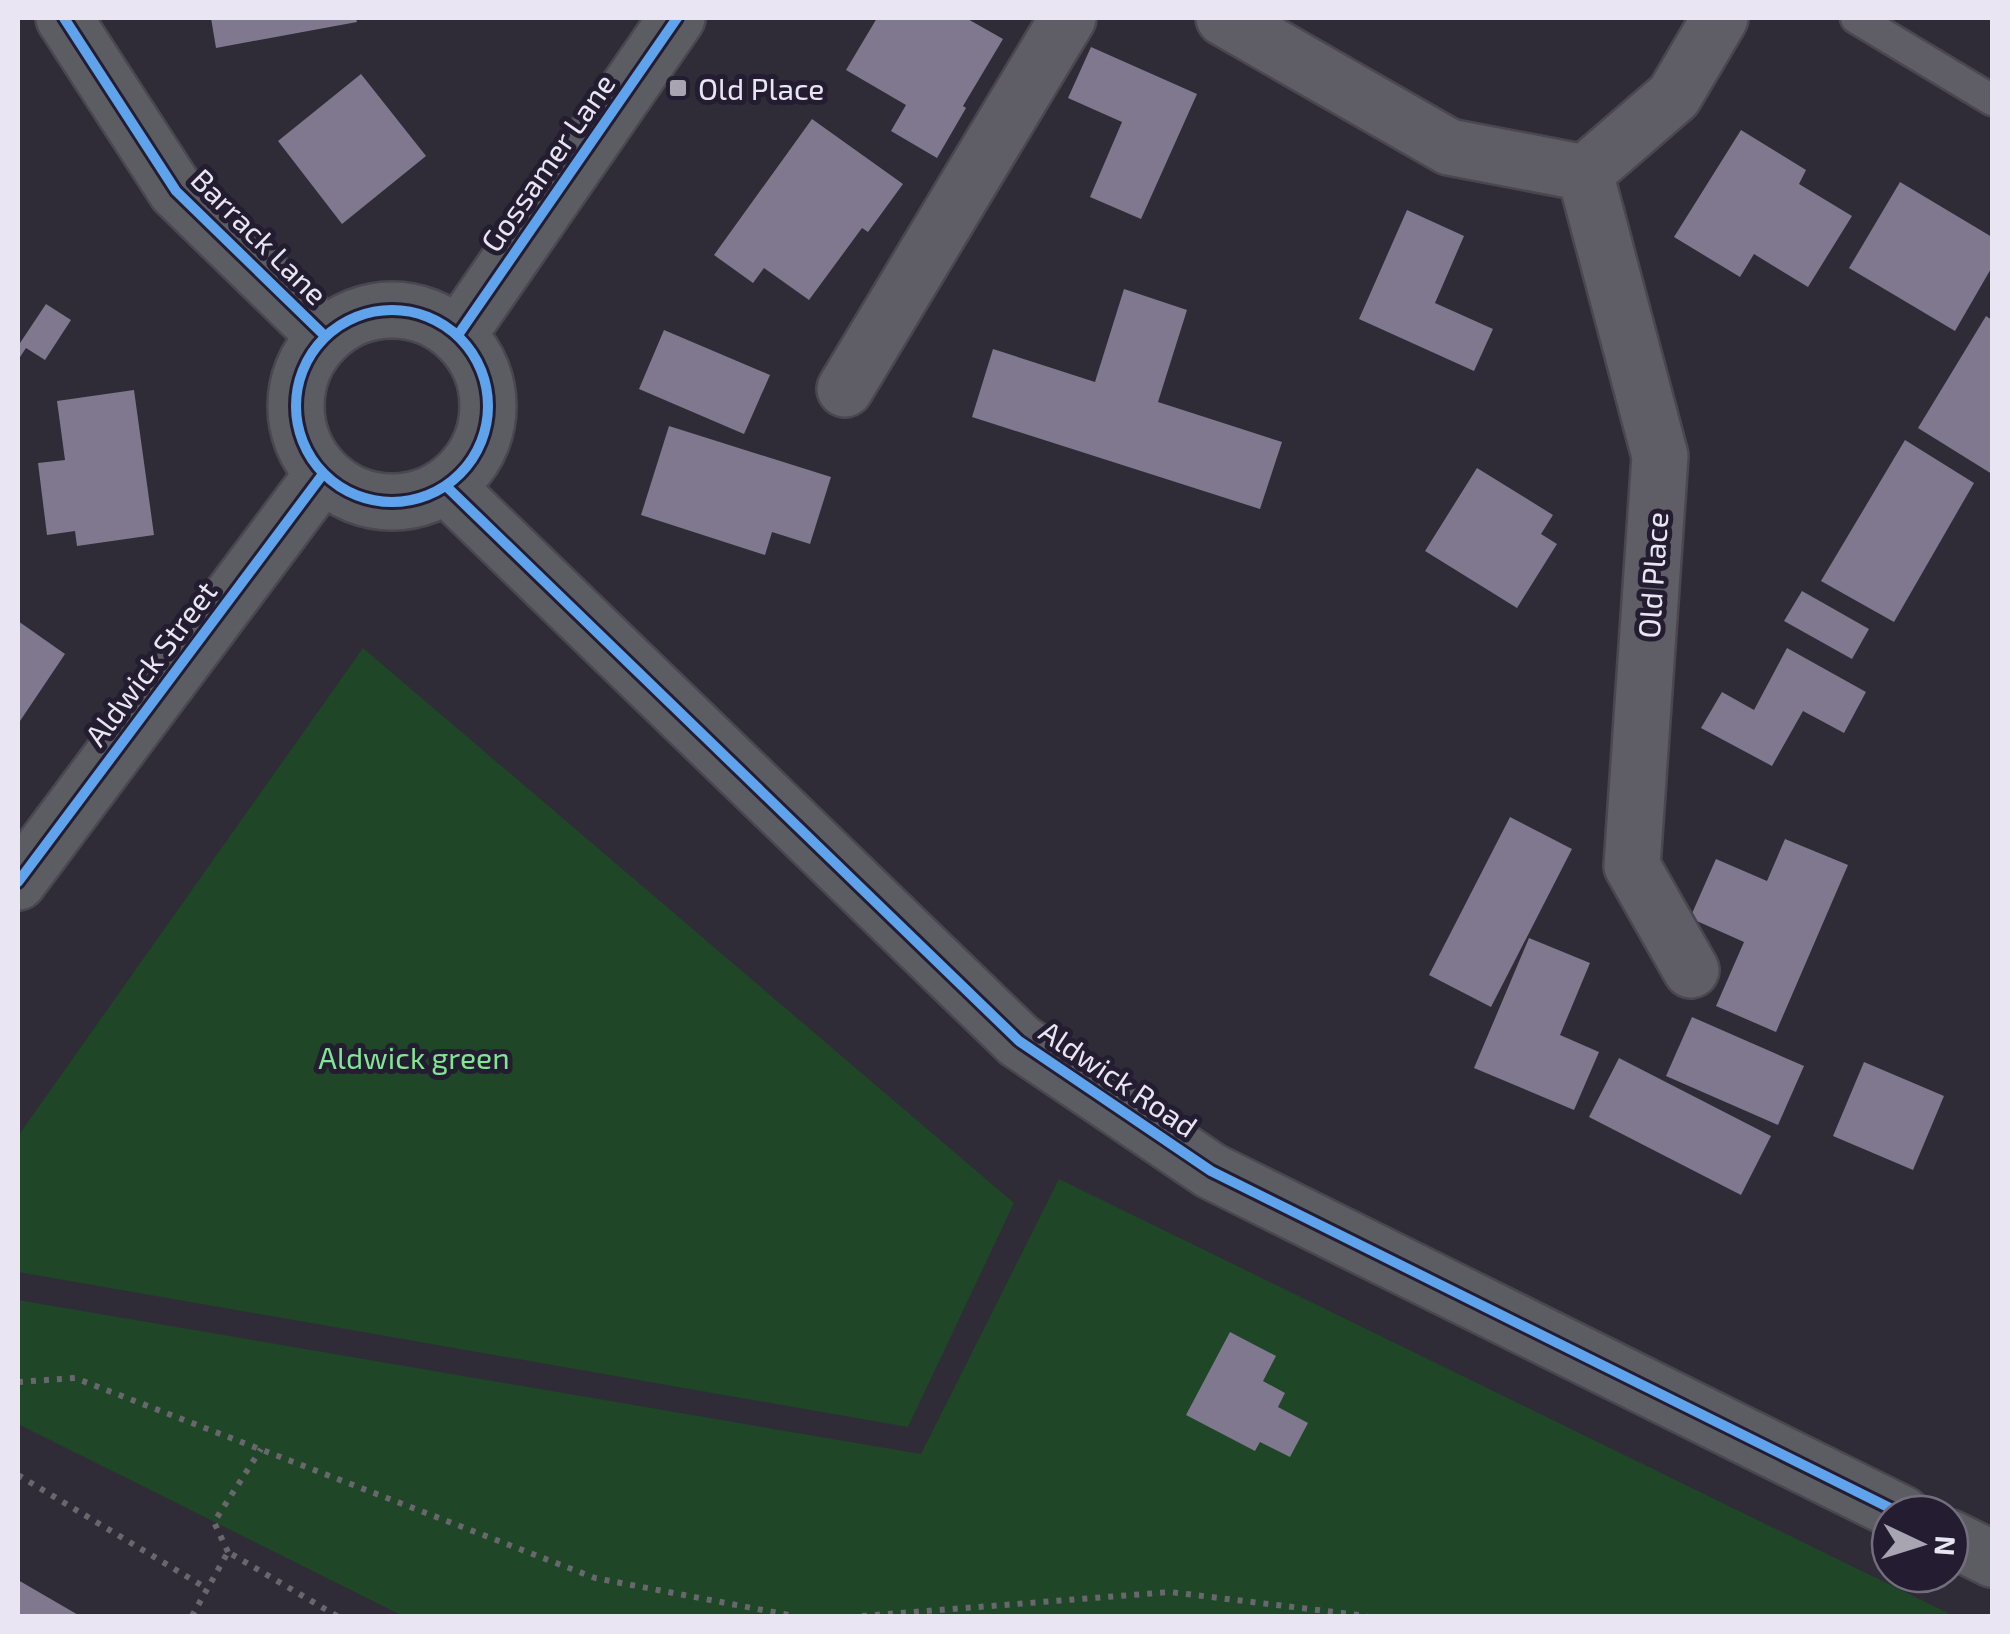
<svg xmlns="http://www.w3.org/2000/svg" width="2010" height="1634" viewBox="0 0 2010 1634" font-family="'Exo 2',sans-serif">
  <style>
    .green { fill: #1e4627 }
    .building { fill: #7f788e }
    .lines { fill: none; stroke-linecap: round; stroke-linejoin: round }
    .lane-casing { stroke: #4a4750; stroke-width: 35 }
    .street-casing { stroke: #4a4750; stroke-width: 60 }
    .secondary-casing { stroke: #4a4750; stroke-width: 60 }
    .path { stroke: #69676e; stroke-width: 6; stroke-dasharray: 5 8; stroke-linecap: butt }
    .lane { stroke: #5f5d65; stroke-width: 30 }
    .street { stroke: #5f5d65; stroke-width: 55 }
    .secondary { stroke: #5c5d62; stroke-width: 55 }
    .cycleway-casing { stroke: #241d31; stroke-width: 16 }
    .cycleway { stroke: #60a3ed; stroke-width: 10 }
    .poi-dot { fill: #a8a4b1; stroke: #241d31; stroke-width: 4 }
    .labels { text-anchor: middle; dominant-baseline: central; stroke-width: 10; stroke-linejoin: round; paint-order: stroke }
    .poi-label { font-size: 30px; fill: #e9e5f2; stroke: #241d31; text-anchor: start }
    .street-label { font-size: 30px; fill: #e9e5f2; stroke: #241d31 }
    .park-label { font-size: 30px; fill: #7fe791; stroke: #241d31 }
  </style>
  <rect width="100%" height="100%" fill="#2f2c37"/>
  <g class="green">
    <path d="M363,648L1014,1203L908,1427L18,1272V1136Z"/>
    <path d="M1059,1179L1954,1616H403L18,1424V1300L921,1454Z"/>
  </g>
  <g class="building">
    <path d="M211,18H356L357,22L216,48Z"/>
    <path d="M877,18H966L1003,39L963,106L966,108L937,158L891,131L906,105L846,70Z"/>
    <path d="M1091,47L1197,94L1141,219L1090,197L1122,122L1068,98Z"/>
    <path d="M361,74L426,156L342,224L278,141Z"/>
    <path d="M812,119L903,184L868,232L862,228L809,300L764,268L753,283L714,255Z"/>
    <path d="M1741,130L1806,170L1799,184L1852,216L1808,287L1754,254L1740,277L1674,237Z"/>
    <path d="M1900,182L1992,237V267L1955,331L1849,268Z"/>
    <path d="M1407,210L1464,236L1435,303L1493,329L1474,371L1359,319Z"/>
    <path d="M1124,289L1187,310L1158,402L1282,442L1260,509L972,417L993,349L1095,382Z"/>
    <path d="M46,304L71,320L45,360L26,348L18,360V342L20,343Z"/>
    <path d="M1986,316L1992,320V474L1918,428Z"/>
    <path d="M664,330L770,375L744,434L639,389Z"/>
    <path d="M134,390L154,535L77,546L75,531L47,535L38,463L65,460L57,401Z"/>
    <path d="M669,426L831,477L810,544L772,532L765,555L641,515Z"/>
    <path d="M1905,440L1974,483L1894,622L1821,581Z"/>
    <path d="M1477,468L1553,515L1541,534L1557,544L1517,608L1425,551Z"/>
    <path d="M1802,591L1869,629L1852,659L1784,621Z"/>
    <path d="M18,621L65,654L18,724Z"/>
    <path d="M1787,648L1866,692L1844,733L1803,711L1772,766L1701,728L1722,692L1754,710Z"/>
    <path d="M1510,817L1572,849L1491,1007L1429,975Z"/>
    <path d="M1785,839L1848,865L1776,1032L1716,1006L1744,942L1690,918L1716,859L1767,881Z"/>
    <path d="M1529,938L1590,963L1560,1035L1599,1052L1574,1110L1474,1068Z"/>
    <path d="M1692,1017L1804,1066L1778,1125L1666,1076Z"/>
    <path d="M1619,1058L1771,1136L1741,1195L1589,1117Z"/>
    <path d="M1864,1062L1944,1096L1913,1170L1833,1136Z"/>
    <path d="M1230,1332L1276,1356L1263,1381L1285,1393L1278,1407L1308,1423L1290,1457L1260,1442L1255,1451L1186,1415Z"/>
    <path d="M18,1580L80,1616H18Z"/>
  </g>
  <g class="lines">
    <defs>
      <path id="lane" d="M1856,18L1992,100"/>
      <g id="street">
        <path d="M1224,18L1449,147L1585,173L1674,96L1720,18"/>
        <path d="M1585,173L1660,456L1632,866L1691,970"/>
        <path d="M845,389L1068,18"/>
      </g>
      <g id="secondary">
        <path d="M64,18L176,191L325,336"/>
        <circle cx="392" cy="406" r="96"/>
        <path d="M458,335L677,18"/>
        <path d="M447,487L1019,1041L1211,1171L1902,1514"/>
        <path d="M18,882L323,474"/>
        <path d="M1950,1538L1992,1559"/>
      </g>
    </defs>
    <use href="#lane" class="lane-casing"/>
    <use href="#street" class="street-casing"/>
    <use href="#secondary" class="secondary-casing"/>
    <g class="path">
      <path d="M18,1382L75,1378L595,1578L794,1616"/>
      <path d="M18,1475L206,1588"/>
      <path d="M228,1552L214,1522L261,1449"/>
      <path d="M192,1616L228,1552L337,1616"/>
      <path d="M862,1616L1170,1592L1367,1616"/>
    </g>
    <use href="#lane" class="lane"/>
    <use href="#street" class="street"/>
    <use href="#secondary" class="secondary"/>
    <defs>
      <g id="cycleway">
        <path d="M64,18L176,191L325,336"/>
        <circle cx="392" cy="406" r="96"/>
        <path d="M458,335L677,18"/>
        <path d="M447,487L1019,1041L1211,1171L1902,1514"/>
        <path d="M18,882L323,474"/>
      </g>
    </defs>
    <use href="#cycleway" class="cycleway-casing"/>
    <use href="#cycleway" class="cycleway"/>
  </g>
  <rect class="poi-dot" x="668" y="78" width="20" height="20" rx="5"/>
  <g class="labels">
    <g class="poi-label">
      <text x="698" y="88">Old Place</text>
    </g>
    <g class="street-label">
      <text transform="translate(547 162) rotate(-55)">Gossamer Lane</text>
      <text transform="translate(260 236) rotate(45)">Barrack Lane</text>
      <text transform="translate(1652 575) rotate(-86)">Old Place</text>
      <text transform="translate(150 663) rotate(-53)">Aldwick Street</text>
      <text transform="translate(1119 1078) rotate(34)">Aldwick Road</text>
    </g>
    <g class="park-label">
      <text x="414" y="1057">Aldwick green</text>
    </g>
  </g>
  <rect width="2010" height="1634" fill="none" stroke="#e9e5f2" stroke-width="40"/>
  <g transform="translate(1920 1544) rotate(94)"><circle r="48" fill="#241d31" stroke="#736d7e" stroke-width="2.5"/>
  <path d="M0-8L18 38L0 25L-18 38Z" fill="#a8a4b1"/>
  <text y="-15" font-size="28" font-weight="bold" text-anchor="middle" fill="#e9e5f2">N</text>
  </g>
</svg>
